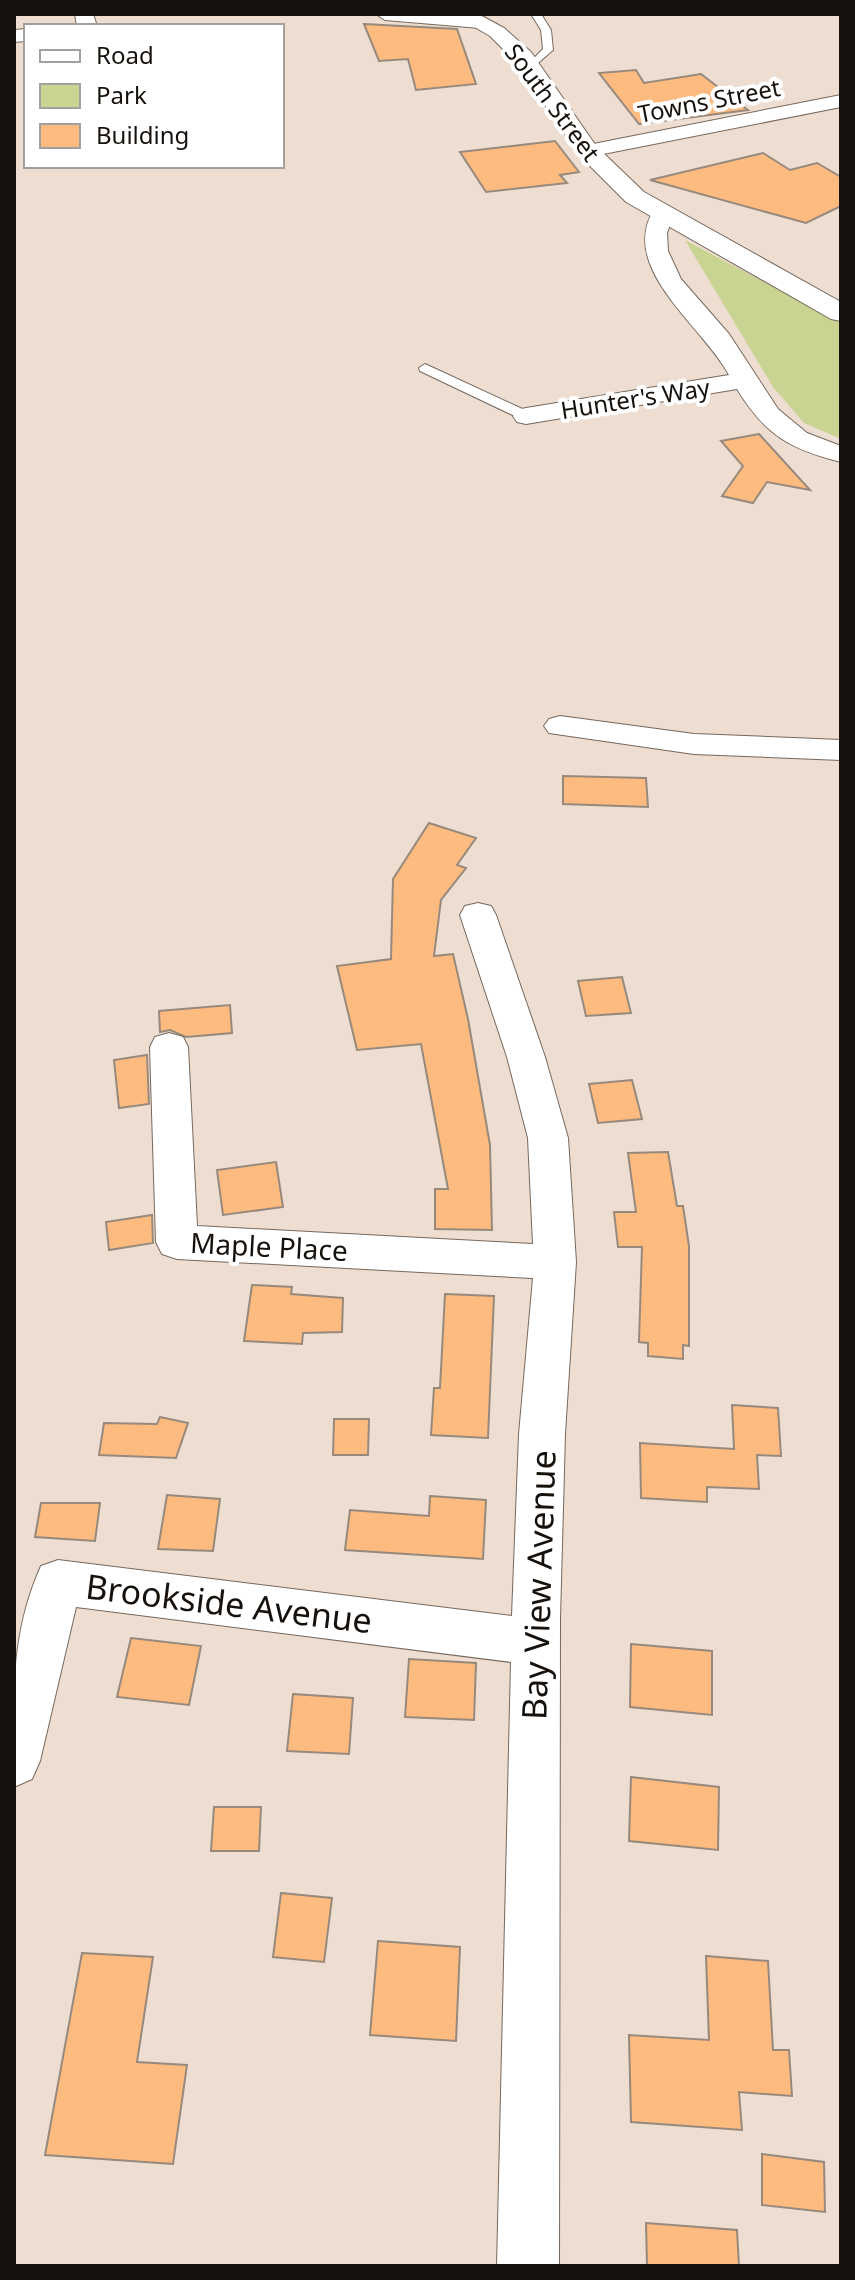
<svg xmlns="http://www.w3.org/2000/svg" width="855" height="2280" viewBox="0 0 855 2280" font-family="'Noto Sans',sans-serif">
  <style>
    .green { fill: #cad492 }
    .building { fill: #febb80; stroke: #97897c; stroke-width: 2 }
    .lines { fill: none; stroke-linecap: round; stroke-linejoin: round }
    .service-casing { stroke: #76685d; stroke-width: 2 }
    .minor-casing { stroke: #76685d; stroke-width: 2 }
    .tertiary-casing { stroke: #76685d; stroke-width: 2 }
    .service { fill: #fff; fill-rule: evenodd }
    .minor { fill: #fff; fill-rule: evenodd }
    .tertiary { fill: #fff; fill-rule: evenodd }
    .labels { text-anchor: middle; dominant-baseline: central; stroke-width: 8; stroke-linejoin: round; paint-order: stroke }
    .far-street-label { font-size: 24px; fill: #16110c; stroke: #fff }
    .street-label { font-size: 28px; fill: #16110c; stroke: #fff }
    .near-street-label { font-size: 34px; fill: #16110c; stroke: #fff }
  </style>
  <rect width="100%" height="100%" fill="#eeded1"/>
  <path class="green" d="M685,240L841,323V439L804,423L773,387Z"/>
  <g class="building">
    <path d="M364,24L457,29L476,84L416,90L408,59L379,61Z"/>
    <path d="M636,70L644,83L701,74L748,110L639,124L599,73Z"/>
    <path d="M555,141L579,172L560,175L567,183L486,192L460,152Z"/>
    <path d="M763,153L790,170L817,163L841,177V206L806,223L650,180Z"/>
    <path d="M759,434L810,490L767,482L753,503L722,496L743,466L721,441Z"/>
    <path d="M563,776L646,778L648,807L563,804Z"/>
    <path d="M429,823L476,838L457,865L466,868L441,900L434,956L453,954L468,1019L490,1145L492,1230L435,1229V1189H448L421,1044L357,1050L337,966L391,959L393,879Z"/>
    <path d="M622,977L631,1013L586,1016L578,981Z"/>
    <path d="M230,1005L232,1033L186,1037L170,1030L160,1032L159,1011Z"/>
    <path d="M147,1055L149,1104L119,1108L114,1060Z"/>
    <path d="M632,1080L642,1119L598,1123L589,1084Z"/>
    <path d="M668,1152L677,1206H683L689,1246V1346L683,1345V1359L648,1356V1343L639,1342L642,1247H618L614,1212H636L628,1153Z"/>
    <path d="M276,1162L283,1207L223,1215L217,1170Z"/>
    <path d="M152,1215L153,1243L109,1250L106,1222Z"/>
    <path d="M252,1285L292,1287L291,1294L343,1298L342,1332L303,1333L302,1344L244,1341Z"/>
    <path d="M445,1294L494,1296L488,1438L431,1435L434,1388H440Z"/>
    <path d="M732,1405L778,1408L781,1456L757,1455L759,1489L707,1487V1502L641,1498L640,1443L734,1449Z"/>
    <path d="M160,1417L188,1423L176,1458L99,1455L104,1423L157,1424Z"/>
    <path d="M334,1419H369L368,1455H333Z"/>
    <path d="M167,1495L220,1499L213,1551L158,1549Z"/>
    <path d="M430,1496L486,1500L483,1559L345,1550L350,1510L429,1516Z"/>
    <path d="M41,1503H100L95,1541L35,1537Z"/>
    <path d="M131,1638L201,1646L189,1705L117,1697Z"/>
    <path d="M631,1644L712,1651V1715L630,1707Z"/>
    <path d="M409,1659L476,1663L474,1720L405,1717Z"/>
    <path d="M293,1694L353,1698L349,1754L287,1751Z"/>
    <path d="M631,1777L719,1787L718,1850L629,1841Z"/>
    <path d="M214,1807H261L259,1851H211Z"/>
    <path d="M281,1893L332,1898L324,1962L273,1957Z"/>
    <path d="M378,1941L460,1947L456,2041L370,2035Z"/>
    <path d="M82,1953L153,1957L137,2062L187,2065L173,2164L45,2155Z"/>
    <path d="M706,1956L768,1961L773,2050H789L792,2096L739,2092L742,2130L631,2122L629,2035L709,2040Z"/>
    <path d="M762,2154L824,2162L825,2212L762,2205Z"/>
    <path d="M646,2223L737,2230L739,2266H647Z"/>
  </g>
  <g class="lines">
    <defs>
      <g id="service">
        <path d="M531,14H541L551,30L553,50L530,70L525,67L543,49L541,30Z"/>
        <path d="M425,364L531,413L533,416L521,419L420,371L419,368Z"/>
      </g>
      <g id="minor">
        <path d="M75,14H93L97,26H77Z"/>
        <path d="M376,14C398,14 475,8 489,22L480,28L385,20Z"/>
        <path d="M26,29V41L14,42V30Z"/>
        <path d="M841,95V107L588,157L577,151L588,145Z"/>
        <path d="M663,206L671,208L674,213L667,233L668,251L681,279L729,334L778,409L807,433L841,446V462C790,449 765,435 737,389L526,424L517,422L513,416L517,410L526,408L729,375C703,326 616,267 655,208Z"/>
        <path d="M560,716L694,734L841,740V760L694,754L549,733L544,726L549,719Z"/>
        <path d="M478,903L491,906L496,915L545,1057L568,1138L576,1262L565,1434L560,1619L559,2266H497L511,1662L76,1607L40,1761L32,1779L14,1787C14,1709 8,1639 41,1566L58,1560L512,1616L519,1434L533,1278L177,1259L162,1254L156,1242L150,1047L155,1037L169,1033L183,1037L188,1047L197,1226L533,1244L528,1138L507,1057L460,915L465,906Z"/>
      </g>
      <path id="tertiary" d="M452,14H478L504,28L531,52L596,146L644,192L841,302V321L831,319L626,202L580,156L515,61L490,36Z"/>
    </defs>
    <use href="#service" class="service-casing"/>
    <use href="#minor" class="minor-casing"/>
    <use href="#tertiary" class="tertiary-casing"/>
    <use href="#service" class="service"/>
    <use href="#minor" class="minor"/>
    <use href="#tertiary" class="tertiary"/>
  </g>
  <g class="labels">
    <g class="far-street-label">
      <text transform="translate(709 100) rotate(-11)">Towns Street</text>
      <text transform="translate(553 102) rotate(53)">South Street</text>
      <text transform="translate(635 398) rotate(-9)">Hunter's Way</text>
    </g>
    <g class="street-label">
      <text transform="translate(269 1246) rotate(3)">Maple Place</text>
    </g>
    <g class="near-street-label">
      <text transform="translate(538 1585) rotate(-88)">Bay View Avenue</text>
      <text transform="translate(229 1603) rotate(7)">Brookside Avenue</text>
    </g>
  </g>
  <rect width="855" height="2280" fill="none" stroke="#16110c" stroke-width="32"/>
  <rect x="24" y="24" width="260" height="144" fill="#ffffff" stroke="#a2a09e" stroke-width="2"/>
  <rect x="40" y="50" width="40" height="12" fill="#ffffff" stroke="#a2a09e" stroke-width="2"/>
  <text x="96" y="64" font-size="24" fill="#16110c">Road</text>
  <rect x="40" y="84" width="40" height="24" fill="#cad492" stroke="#a2a09e" stroke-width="2"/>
  <text x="96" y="104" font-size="24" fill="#16110c">Park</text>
  <rect x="40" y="124" width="40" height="24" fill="#febb80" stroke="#a2a09e" stroke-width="2"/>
  <text x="96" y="144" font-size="24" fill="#16110c">Building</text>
</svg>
